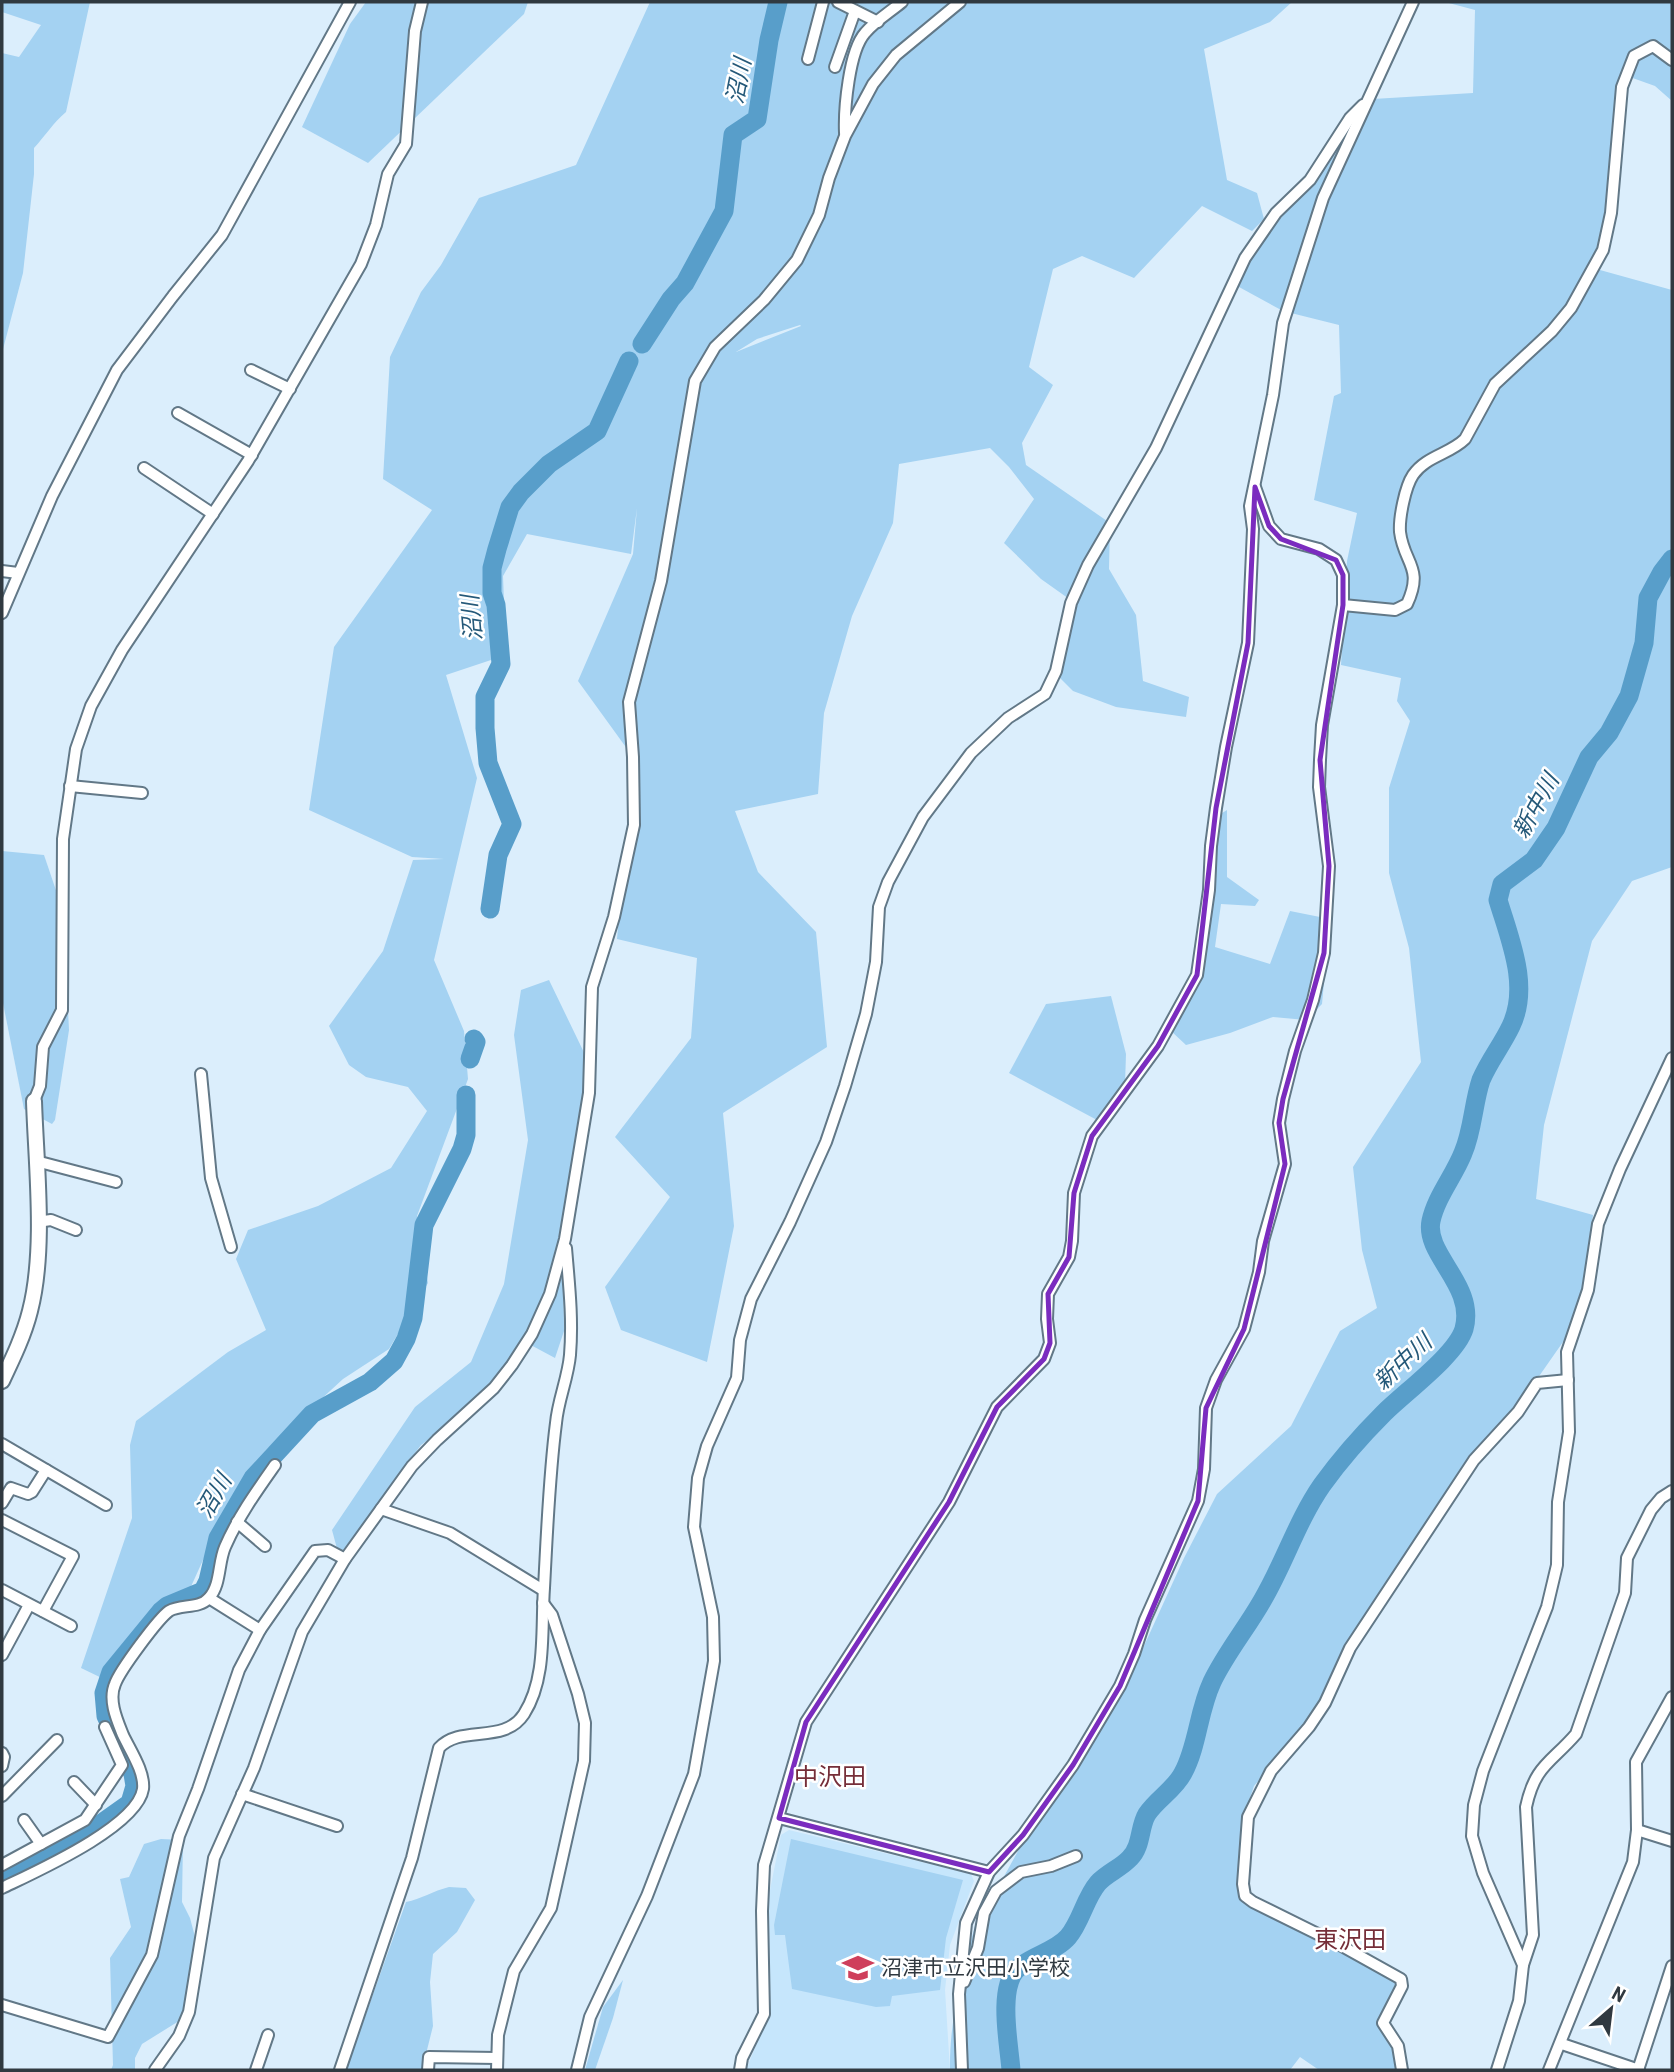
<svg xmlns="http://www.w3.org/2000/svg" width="1674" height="2072" viewBox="0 0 1674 2072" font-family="'Roboto Condensed','Noto Sans JP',sans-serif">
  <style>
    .built { fill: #c6e6fc }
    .green { fill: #a4d2f2; fill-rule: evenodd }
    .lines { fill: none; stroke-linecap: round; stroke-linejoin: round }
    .river { stroke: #589eca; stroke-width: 19 }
    .minor-casing { stroke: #627887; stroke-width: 14 }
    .tertiary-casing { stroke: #627887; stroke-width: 18 }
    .minor { stroke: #fff; stroke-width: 10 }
    .tertiary { stroke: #fff; stroke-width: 14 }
    .marked { fill: none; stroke: #7b2cbf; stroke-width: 5; stroke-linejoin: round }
    .labels { text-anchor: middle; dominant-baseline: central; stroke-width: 5; stroke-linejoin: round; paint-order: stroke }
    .poi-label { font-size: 21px; fill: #303940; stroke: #fff; text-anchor: start }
    .water-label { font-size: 23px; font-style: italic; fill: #255979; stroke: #fff }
    .quarter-label { font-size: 24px; fill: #752e39; stroke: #fff }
  </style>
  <rect width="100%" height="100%" fill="#dbeefc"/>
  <path class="built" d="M789,1830L971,1874L974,1881L950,1945L945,1990L950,2070H746L769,2013L768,1900L781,1835Z"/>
  <g class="green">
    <path d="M2,2H90L66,112C53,123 45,136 34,148V174L23,273L2,353V53L19,57L41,25L2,12Z"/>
    <path d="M366,2H528L524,14L368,163L302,127L350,24Z"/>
    <path d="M650,2H1292L1270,22L1204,49L1227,180L1257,193L1264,219L1252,231L1202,206L1134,278L1082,256L1053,269L1029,367L1053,385L1022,443L1026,465L1110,523L1109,569L1136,615L1143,681L1189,697L1186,717L1116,707L1073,691L1057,675L1072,601L1041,579L1004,543L1034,499L1009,467L990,448L899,464L893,523L852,616L824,713L818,794L735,811L758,872L816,932L827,1047L723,1113L734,1226L707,1362L621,1330L605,1287L670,1197L615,1137L691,1038L697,958L617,939L633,757L578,681L633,554L637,508L631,554L527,534L503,576L506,655L446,675L477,778L434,960L464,1031L468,1079L417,1216L428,1283L389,1349L343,1379L266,1450L203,1560L189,1591L125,1641L108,1681L81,1668L132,1518L130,1445L136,1421L228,1352L266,1330L236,1259L248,1230L318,1206L391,1168L427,1111L408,1087L366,1077L349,1065L329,1026L383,951L413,860L444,859L412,857L309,810L334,647L432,510L383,479L390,357L421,292L441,265L479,198L576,165ZM800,325L801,326L736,352L757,339Z"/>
    <path d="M1445,2H1672V101L1655,86L1627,76L1600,270L1672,290V867L1632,881L1592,941L1544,1125L1536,1199L1593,1215L1579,1319L1354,1641L1325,1703L1254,1786L1245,1813L1239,1864L1242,1899L1401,1979L1386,2024L1401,2070H1319L1300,2057L1290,2070H950C949,2011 967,1952 984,1896L996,1891L1018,1851L1128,1681L1184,1558L1217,1494L1291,1426L1340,1331L1377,1308L1362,1250L1353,1167L1421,1062L1409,948L1389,873V788L1410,721L1397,701L1401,678L1341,665L1347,561L1357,513L1314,500L1334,396L1341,393L1339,325L1283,311L1228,281L1327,163L1373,99L1473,93L1475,10Z"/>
    <path d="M1227,810V877L1259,900L1255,906L1221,904L1215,947L1270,964L1290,911L1320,917L1328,939L1322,1004L1306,1020L1273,1017L1230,1033L1186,1045L1171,1031L1197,975L1214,818Z"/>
    <path d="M2,851L44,855L63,911L69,1030L55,1120L52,1124L24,1109L2,998Z"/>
    <path d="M549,980L591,1067L563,1246L564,1331L555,1358L527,1343L503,1385L421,1445L339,1556L332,1530L415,1407L471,1362L504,1284L528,1140L514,1035L521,990Z"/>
    <path d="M1111,996L1126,1054L1125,1084L1097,1120L1009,1073L1046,1004Z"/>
    <path d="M161,1839L183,1840L182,1902L190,1918L198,1948L187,2016L142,2044L135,2058V2070H111L113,2065L110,1958L131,1927L120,1879L129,1877L144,1844Z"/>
    <path d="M791,1839L963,1880L946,1938L940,1990L892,1996L890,2006L876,2007L792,1989L785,1935H775L774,1925Z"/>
    <path d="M449,1887L466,1888L475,1900L457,1932L433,1954L430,1982L433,2026L422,2070H346L406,1902C421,1899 433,1891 449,1887Z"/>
    <path d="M623,1980L613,2018L595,2070H585L603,2007Z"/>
  </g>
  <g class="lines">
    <g class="river">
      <path d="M642,344L671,299L685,283L724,211L733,135L757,119L769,40L778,2"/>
      <path d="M490,909L498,855L512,824L488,763L485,728V697L501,664L496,605L492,593V568L497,549L510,507L521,492L549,464L597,431L629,361"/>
      <path d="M470,1059L476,1042L474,1039"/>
      <path d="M2,1871L68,1847L130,1803L135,1786L133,1774L106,1716L104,1693L111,1672L161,1611L167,1606L203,1591L208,1581L218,1538L253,1478L312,1414L370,1382L394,1361L406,1339L413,1318L424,1225L462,1149L466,1135V1095"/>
      <path d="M1011,2070C1009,2044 998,1990 1016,1970C1030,1956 1055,1952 1068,1937C1081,1922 1085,1898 1098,1883C1107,1873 1121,1868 1130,1858C1142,1846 1139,1827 1147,1814C1157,1799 1175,1789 1183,1773C1198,1745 1198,1712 1212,1682C1226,1653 1246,1629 1262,1601C1284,1564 1297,1521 1322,1485C1340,1460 1362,1435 1384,1413C1405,1392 1456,1355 1464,1329C1476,1285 1424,1255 1431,1221C1436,1197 1454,1176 1463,1153C1473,1130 1473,1104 1481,1080C1489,1061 1502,1045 1511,1026C1530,986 1510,940 1498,900L1502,884L1534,860L1556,828L1589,757L1609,733L1629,696L1644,643L1648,598L1662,572L1672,559"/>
    </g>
    <defs>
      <g id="minor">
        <path d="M838,2L878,22"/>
        <path d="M808,59L823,2"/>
        <path d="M835,67L855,11"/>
        <path d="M845,133C844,109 849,51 865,33C875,21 890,12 902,2"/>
        <path d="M251,370L290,389"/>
        <path d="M178,413L252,455"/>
        <path d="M144,468L213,514"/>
        <path d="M2,571L18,573"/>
        <path d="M1343,605L1395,610L1407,604C1424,567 1404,564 1400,532C1399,518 1405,487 1413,475C1426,456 1450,454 1465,439L1495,384L1552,331L1571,308L1603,250L1611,213L1622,87L1634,56L1653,46L1672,60"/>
        <path d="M2,613L52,496L117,370L173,296L222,235L350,2"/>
        <path d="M70,786L142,793"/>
        <path d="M201,1074L211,1178L231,1247"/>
        <path d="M34,1101L40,1086L43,1047L62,1010L63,839L76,749L91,706L122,650L248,461L361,264L376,225L388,174L406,144L415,31L422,2"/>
        <path d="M36,1161L116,1182"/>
        <path d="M37,1222L51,1220L76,1230"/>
        <path d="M2,1444L106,1505"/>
        <path d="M2,1503L11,1488L28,1494L32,1492L46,1470"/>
        <path d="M381,1509L450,1533L543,1590"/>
        <path d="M2,1520L73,1556L43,1611"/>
        <path d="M237,1522L265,1546"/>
        <path d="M2,1590L71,1626"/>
        <path d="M209,1598L260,1630L315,1551L328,1550L345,1559"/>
        <path d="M2,1655L29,1605"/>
        <path d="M2,1753L4,1757L2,1766"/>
        <path d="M74,1782L96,1805"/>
        <path d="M242,1794L337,1826"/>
        <path d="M2,1796L57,1740"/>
        <path d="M779,1818L989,1872"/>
        <path d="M24,1820L41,1844"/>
        <path d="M1637,1830L1672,1841"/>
        <path d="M2,1865L85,1820L122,1765L105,1727"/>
        <path d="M2,1888C35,1872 137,1827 143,1789C145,1772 130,1750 123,1735C117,1720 108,1700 115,1684C120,1670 158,1619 169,1611C181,1604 199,1609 209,1598C221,1585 218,1563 225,1547C238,1517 256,1492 275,1465"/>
        <path d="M1523,1965L1533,1935L1526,1807C1535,1765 1551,1763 1576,1734L1625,1593L1627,1558L1651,1510L1661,1498L1672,1491"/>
        <path d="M964,1982L978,1948L984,1913L996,1891L1021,1872L1051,1866L1076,1856"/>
        <path d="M2,2005L108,2037L152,1955L179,1836L198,1789L239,1670L260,1630"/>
        <path d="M1562,2044L1639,2070"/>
        <path d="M155,2070L179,2036L189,2012L214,1858L254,1768L302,1632L345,1559L412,1466L437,1440L494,1388L512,1365L532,1334L550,1294L565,1239L589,1093L592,987L614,917L634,825L633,757L629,702L661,581L695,381L715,347L764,300L797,260L819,215L829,178L845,136L873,84L896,55L960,2"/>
        <path d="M256,2070L268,2035"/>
        <path d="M340,2070L412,1858L439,1748C461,1724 504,1745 524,1714C547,1678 541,1629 544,1588C547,1533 549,1477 556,1423C558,1400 568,1378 570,1355C573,1319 569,1284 566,1248"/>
        <path d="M428,2070L429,2057L497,2058"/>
        <path d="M497,2070L498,2035L514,1971L551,1908L584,1761L585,1723L578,1694L552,1615L543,1603"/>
        <path d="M577,2070L590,2017L647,1896L694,1774L714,1661L713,1617L694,1527L698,1478L707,1446L737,1378L740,1340L751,1299L790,1222L826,1142L845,1086L866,1014L876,962L879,907L888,882L923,817L971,753L1008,718L1045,694L1056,671L1071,603L1088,565L1156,448L1245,258L1276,213L1310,180L1350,118L1363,105"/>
        <path d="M740,2070L742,2058L764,2014L762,1911L764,1865L806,1722L949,1502L997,1407L1044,1359L1050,1343L1047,1319L1048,1294L1069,1257L1072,1241L1074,1193L1092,1136L1158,1046L1197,975L1209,890L1211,846L1216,808L1226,747L1248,643L1253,529L1250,506L1273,395L1283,323L1323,198L1413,2"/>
        <path d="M962,2070L959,1994L966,1923L989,1872L1023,1835L1073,1765L1120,1686L1134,1654L1145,1620L1198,1501L1204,1469L1206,1408L1216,1380L1244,1329L1259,1272L1263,1241L1285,1164L1279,1123L1283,1099L1295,1051L1313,1000L1324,953L1329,866L1319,787L1320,760L1322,725L1343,605V575L1336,560L1319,549L1281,539L1269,526L1255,487"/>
        <path d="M1402,2070L1398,2046L1383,2023L1402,1986L1401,1979L1340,1945L1253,1902L1245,1896L1243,1884L1248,1817L1271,1771L1309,1727L1325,1703L1350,1648L1474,1460L1518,1412L1537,1383L1568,1380"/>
        <path d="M1497,2070L1519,2001L1523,1965L1483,1873L1472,1836L1474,1805L1483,1771L1547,1607L1557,1565L1558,1502L1569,1432L1567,1352L1588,1290L1598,1224L1620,1169L1672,1058"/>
        <path d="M1549,2070L1633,1862L1637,1830L1636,1762L1672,1697"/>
        <path d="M1638,2070L1672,1966"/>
      </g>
      <path id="tertiary" d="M2,1381C13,1358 24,1335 30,1311C46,1249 36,1165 34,1101"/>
    </defs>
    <use href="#minor" class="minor-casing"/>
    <use href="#tertiary" class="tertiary-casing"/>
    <use href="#minor" class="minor"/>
    <use href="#tertiary" class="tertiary"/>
  </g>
  <path class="marked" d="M1255,487L1269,526L1281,539L1336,560L1343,575V605L1320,760L1329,866L1324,953L1283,1099L1279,1123L1285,1164L1244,1329L1206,1408L1198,1501L1120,1686L1073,1765L1023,1835L989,1872L779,1818L806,1722L949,1502L997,1407L1044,1359L1050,1343L1048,1294L1069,1257L1074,1193L1092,1136L1158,1046L1197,975L1216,808L1248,643Z"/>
  <defs>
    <symbol id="school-bare" viewBox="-9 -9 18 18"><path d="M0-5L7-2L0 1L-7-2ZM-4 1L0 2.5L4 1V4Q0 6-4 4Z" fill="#cf3f5b" stroke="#fff" stroke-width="2.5" paint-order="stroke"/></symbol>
  </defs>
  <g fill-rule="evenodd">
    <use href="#school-bare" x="836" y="1946" width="44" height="44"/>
  </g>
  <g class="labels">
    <g class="poi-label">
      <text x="881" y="1968">沼津市立沢田小学校</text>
    </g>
    <g class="water-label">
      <text transform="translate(739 81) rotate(-79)">沼川</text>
      <text transform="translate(472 618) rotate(-95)">沼川</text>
      <text transform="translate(1536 806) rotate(-61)">新中川</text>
      <text transform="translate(1403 1362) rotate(-43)">新中川</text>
      <text transform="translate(214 1496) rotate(-60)">沼川</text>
    </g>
    <g class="quarter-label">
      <text x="830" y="1777">中沢田</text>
      <text x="1350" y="1940">東沢田</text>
    </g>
  </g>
  <rect width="1674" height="2072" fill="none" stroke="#303940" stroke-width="7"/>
  <g transform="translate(1611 2009) rotate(28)" stroke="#ffffff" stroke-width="5" paint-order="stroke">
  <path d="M0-5L12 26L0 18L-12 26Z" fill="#303940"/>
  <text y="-10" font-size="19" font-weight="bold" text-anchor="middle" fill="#303940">N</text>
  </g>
</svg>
